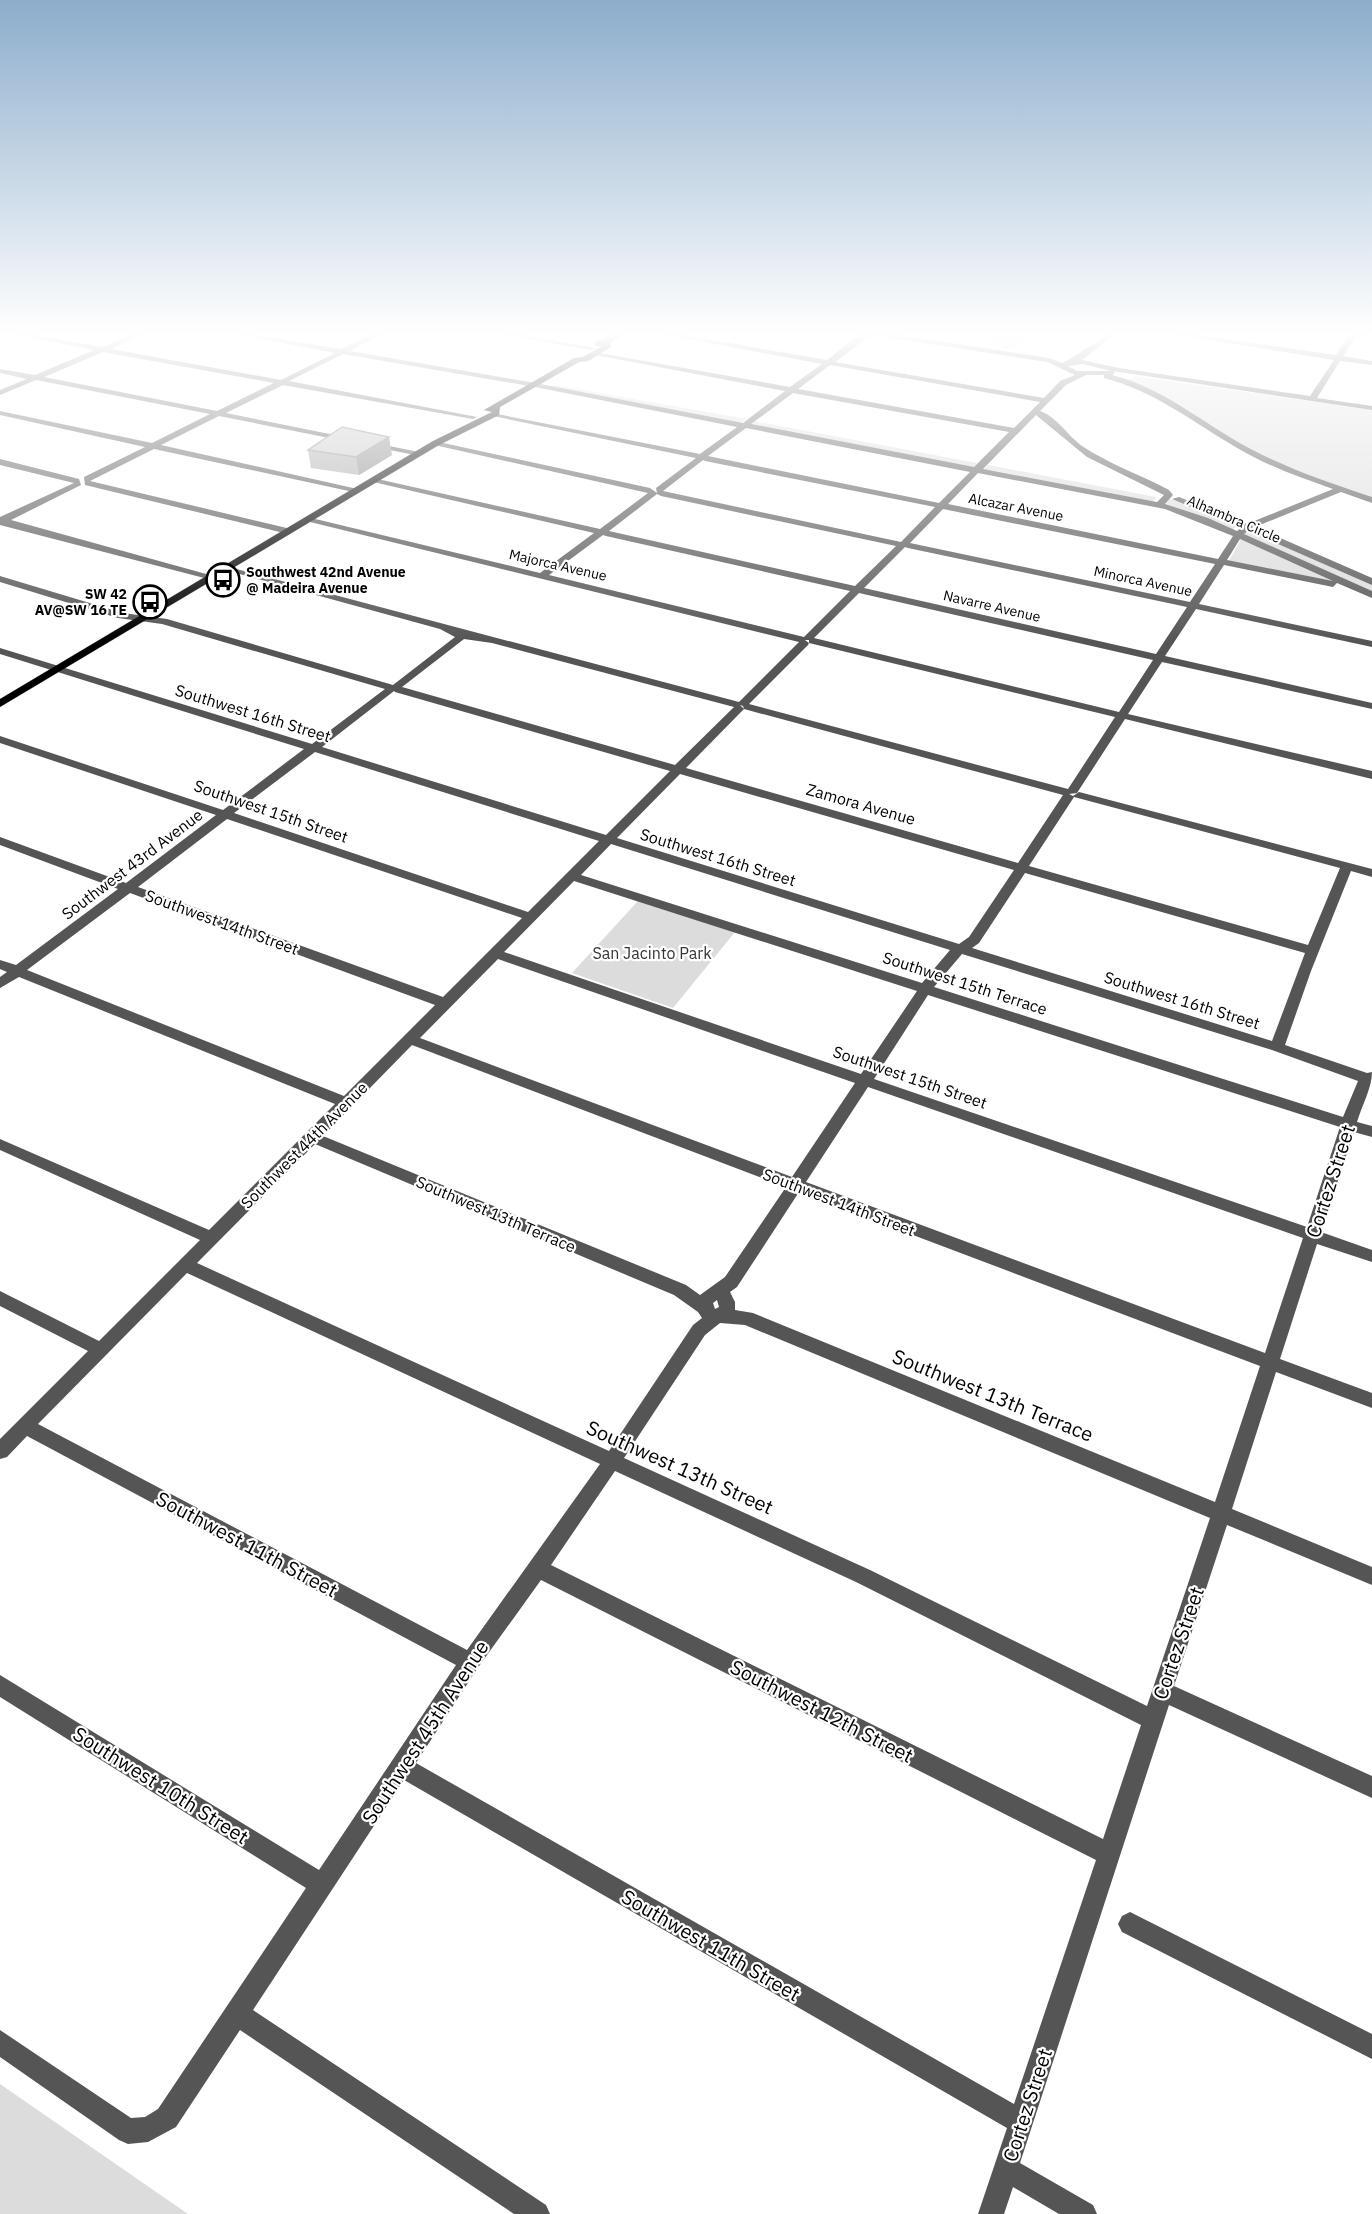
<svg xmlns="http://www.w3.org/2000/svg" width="1372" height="2214" viewBox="0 0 1372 2214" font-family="'IBM Plex Sans',sans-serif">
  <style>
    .green { fill: #dcdcdc }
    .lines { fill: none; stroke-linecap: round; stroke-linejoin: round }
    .major-casing { stroke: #dbdbdb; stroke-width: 1 }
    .minor { fill: #555; fill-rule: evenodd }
    .major { fill: #000; fill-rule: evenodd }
    .wall { fill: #a9a9a9 }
    .shaded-wall { fill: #898989 }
    .building { fill: #c4c4c4; stroke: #898989; stroke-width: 1.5 }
    .labels { text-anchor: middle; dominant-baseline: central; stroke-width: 4.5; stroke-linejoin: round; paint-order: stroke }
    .far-street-label { font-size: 14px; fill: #000; stroke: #fff }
    .far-poi-label { font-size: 14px; font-weight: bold; fill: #000; stroke: #fff; text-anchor: start }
    .street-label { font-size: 16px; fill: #000; stroke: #fff }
    .park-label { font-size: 16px; fill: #333; stroke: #fff }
    .near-street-label { font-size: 20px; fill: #000; stroke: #fff }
  </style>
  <rect width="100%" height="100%" fill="#fff"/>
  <g class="green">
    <path d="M997,335L1025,339L1015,350L986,345Z"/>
    <path d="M1134,376L1372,410V498L1304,474L1259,454L1129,381Z"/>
    <path d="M555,385L747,419L741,423L552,387Z"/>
    <path d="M754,421L977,463L973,468L750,425Z"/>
    <path d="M988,465L1156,497L1153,502L983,470Z"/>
    <path d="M1169,499L1196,506L1238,525L1232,530L1166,504Z"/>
    <path d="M1248,529L1372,584V592L1244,535Z"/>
    <path d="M1241,539L1343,584L1229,561Z"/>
    <path d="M638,901L735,932L673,1008L572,973Z"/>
    <path d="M0,2084L188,2214H0Z"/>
  </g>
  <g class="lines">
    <defs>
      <path id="major" d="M619,332H628L610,343L611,347L588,361L579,362L500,407L499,415L439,445L0,707V699L433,441L492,412L484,410L574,358L583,357L602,346H595V342Z"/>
    </defs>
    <use href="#major" class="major-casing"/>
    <g class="minor">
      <path d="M4,332H21L102,347L137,332H147L111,349L281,380L335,353L224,332H241L341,349L376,332H386L350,351L535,383L743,423L785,391L590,354L594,352L790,387L822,364L650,332H667L827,360L862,332H881L1049,358L1062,363C1076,357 1107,332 1118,332L1082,360L1119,368L1310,396L1334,360L1159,332H1178L1336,355L1351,332H1372V335L1356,337L1343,356L1372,361V365L1340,361L1317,398L1372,406V410L1113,371L1115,373L1112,375C1164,388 1202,423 1249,448C1288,469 1330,483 1372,497V503L1341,492L1255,527L1372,578V585L1248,531L1244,534L1372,591V598L1337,583L1333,587L1224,565L1199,604L1372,641V647L1196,609L1165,656L1372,703V709L1162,662L1128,714L1372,771V779L1125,719L1077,793L1069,794L1073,796L1079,792L1083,793L1372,869V877L1351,871L1311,971L1285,1045L1367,1073L1372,1072C1372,1088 1362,1105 1357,1122L1372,1126V1137L1354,1132L1321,1232L1372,1250V1262L1317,1244L1280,1359L1372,1393V1408L1276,1372L1232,1509L1372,1567V1585L1227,1525L1174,1686L1372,1776V1798L1169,1705L1020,2163L1093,2205L1097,2214H1059L1013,2187L1004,2214H978L1007,2128L404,1780L253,2010L546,2205L550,2214H514L240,2030L176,2127L148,2142L128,2144L119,2140L0,2057V2030L131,2118L145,2117L158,2109L306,1888L0,1697V1675L319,1870L456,1665L27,1436L7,1457L0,1459V1439L88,1351L0,1306V1291L99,1341L200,1240L0,1150V1139L209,1230L335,1104L19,977L0,988V977L7,972L0,969V960L16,965L118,889L0,845V837L126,883L216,815L0,743V736L223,810L304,749L0,654V648L312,744L385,689L162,624L118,618L0,582V576L123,613L167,619L393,685L455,637L440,629L221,569L229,567L739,702L799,642L302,520L307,517L540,573L594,533L369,481L373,478L600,529L648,493L430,444L434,441L650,488L657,493L656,488L696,458L488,415L492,413L700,454L737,427L535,387L343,354L289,381L477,417L473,419L283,385L226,413L424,453L420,456L219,416L161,445L362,490L358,493L154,449L90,481L291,529L293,531L288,534L85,485L84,477L145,447L0,415V411L152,443L210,414L36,380L0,395V390L27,379L0,373V369L35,375L94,350ZM871,335L1047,362L1075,375L1060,381L1044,398L835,362ZM103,352L274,383L217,411L44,377ZM1083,364L1111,371H1077L1068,366ZM830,365L1040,402L1014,428L798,389ZM1086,375H1104V378C1155,391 1194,423 1239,449C1268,466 1301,478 1333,489L1247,524L1179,497L1172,499L1241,528L1237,531L1208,518L1165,504L1173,495L1169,490C1141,475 1109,464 1082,446C1068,436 1057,417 1040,411L1066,385ZM793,393L1009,432L974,467L751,424ZM1036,415L1087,457L1164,495L1157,502L983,469ZM746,428L970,472L939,503L708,456ZM703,460L705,461L935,507L901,542L663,491ZM978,473L1165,509L1233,536L1218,559L948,504ZM657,494L661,496L896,546L855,586L609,531ZM943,509L1215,564L1190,602L910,543ZM603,535L606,536L850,591L804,637L549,575ZM1240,539L1333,581L1227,560ZM905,547L908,548L1187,607L1156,654L864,588ZM859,593L1153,660L1119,712L814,638ZM464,639L492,643L734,707L675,765L402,687ZM805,640H809V643L1115,717L1068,789L749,704L808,645L809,643ZM394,691L395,692L670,771L606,835L322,747ZM740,705L743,706L744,709L1063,795L1018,863L686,768L742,711L744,709ZM315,752L599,841L528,912L234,813ZM680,774L1014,870L969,937L959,944L617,838ZM1074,797L1340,868L1308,945L1029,866ZM227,819L522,918L443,997L138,887ZM611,844L950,950L922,983L581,875ZM1025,873L1305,953L1272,1041L972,948L979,943ZM574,881L917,991L861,1074L504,952ZM130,893L435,1005L344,1096L27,970ZM962,954L1272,1050L1358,1081L1343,1117L934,987ZM498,959L855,1083L792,1177L420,1038ZM928,995L1340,1127L1307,1227L874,1079ZM412,1045L786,1187L725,1277L700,1295L686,1285L323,1136ZM868,1087L1303,1238L1265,1353L806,1182ZM315,1144L674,1295L698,1312L702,1318L693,1325L609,1451L197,1263ZM799,1192L1260,1366L1215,1502L753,1313L735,1310V1302L730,1292L737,1287ZM187,1273L600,1464L467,1650L38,1424ZM717,1300L719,1307L715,1309L713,1303ZM720,1323L745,1325L1210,1518L1147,1706L870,1570L624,1458L705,1335ZM615,1471L856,1582L1141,1725L1103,1839L551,1565ZM541,1580L1096,1860L1014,2104L416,1763L477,1669Z"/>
      <path d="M489,332H507L595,348L591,350Z"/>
      <path d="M0,459L79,479L81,485L11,520L217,577L212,580L0,525V517L74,483L0,465Z"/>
      <path d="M1130,1912L1372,2034V2059L1122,1932L1118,1924L1122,1916Z"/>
    </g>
    <use href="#major" class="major"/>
  </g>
  <path class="wall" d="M308,450L392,455L359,475L311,468Z"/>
  <path class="shaded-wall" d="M389,437L392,455L359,475L356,457Z"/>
  <path class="building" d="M342,427L389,437L356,457L308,450Z"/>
  <linearGradient id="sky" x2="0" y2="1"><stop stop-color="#8cadcc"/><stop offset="0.52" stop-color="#fff"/><stop offset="1" stop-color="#fff" stop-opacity="0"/></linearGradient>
  <rect width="1372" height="642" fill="url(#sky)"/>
  <defs>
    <symbol id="bus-ring" viewBox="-11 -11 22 22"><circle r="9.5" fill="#fff" stroke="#000" stroke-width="1.5"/><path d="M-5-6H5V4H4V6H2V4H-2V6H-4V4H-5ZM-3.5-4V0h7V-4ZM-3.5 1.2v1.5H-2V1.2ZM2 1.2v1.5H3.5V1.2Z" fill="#000"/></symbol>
  </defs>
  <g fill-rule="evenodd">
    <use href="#bus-ring" x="204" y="561" width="38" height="38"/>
    <use href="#bus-ring" x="131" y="583" width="38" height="38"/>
  </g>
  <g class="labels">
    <g class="far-street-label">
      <text transform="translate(1016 507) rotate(11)">Alcazar Avenue</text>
      <text transform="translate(1234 519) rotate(23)">Alhambra Circle</text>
      <text transform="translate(558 565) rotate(13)">Majorca Avenue</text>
      <text transform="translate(1143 581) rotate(12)">Minorca Avenue</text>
      <text transform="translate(992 606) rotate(13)">Navarre Avenue</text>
    </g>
    <g class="far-poi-label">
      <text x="246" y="572">Southwest 42nd Avenue<tspan x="246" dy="16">@ Madeira Avenue</tspan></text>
      <text x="127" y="594" text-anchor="end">SW 42<tspan x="127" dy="16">AV@SW 16 TE</tspan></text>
    </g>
    <g class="street-label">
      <text transform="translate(253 713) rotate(17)">Southwest 16th Street</text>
      <text transform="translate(861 804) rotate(16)">Zamora Avenue</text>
      <text transform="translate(271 811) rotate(19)">Southwest 15th Street</text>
      <text transform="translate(718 857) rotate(17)">Southwest 16th Street</text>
      <text transform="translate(132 864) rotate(-37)">Southwest 43rd Avenue</text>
      <text transform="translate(222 922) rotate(20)">Southwest 14th Street</text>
      <text transform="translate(965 983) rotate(18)">Southwest 15th Terrace</text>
      <text transform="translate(1182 1000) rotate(17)">Southwest 16th Street</text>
      <text transform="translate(910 1077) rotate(19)">Southwest 15th Street</text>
      <text transform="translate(304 1145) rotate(-45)">Southwest 44th Avenue</text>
      <text transform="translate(839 1202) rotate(21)">Southwest 14th Street</text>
      <text transform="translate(496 1214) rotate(23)">Southwest 13th Terrace</text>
    </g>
    <g class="park-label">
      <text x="652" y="953">San Jacinto Park</text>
    </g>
    <g class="near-street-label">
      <text transform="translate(1330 1181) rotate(-72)">Cortez Street</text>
      <text transform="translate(993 1395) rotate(22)">Southwest 13th Terrace</text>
      <text transform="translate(680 1467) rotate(24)">Southwest 13th Street</text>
      <text transform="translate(247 1544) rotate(28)">Southwest 11th Street</text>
      <text transform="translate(1178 1643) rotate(-71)">Cortez Street</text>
      <text transform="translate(822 1711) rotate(27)">Southwest 12th Street</text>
      <text transform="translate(425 1732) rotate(-57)">Southwest 45th Avenue</text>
      <text transform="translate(161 1785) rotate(32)">Southwest 10th Street</text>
      <text transform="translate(711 1945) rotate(30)">Southwest 11th Street</text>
      <text transform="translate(1027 2105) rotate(-72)">Cortez Street</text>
    </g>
  </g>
</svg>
